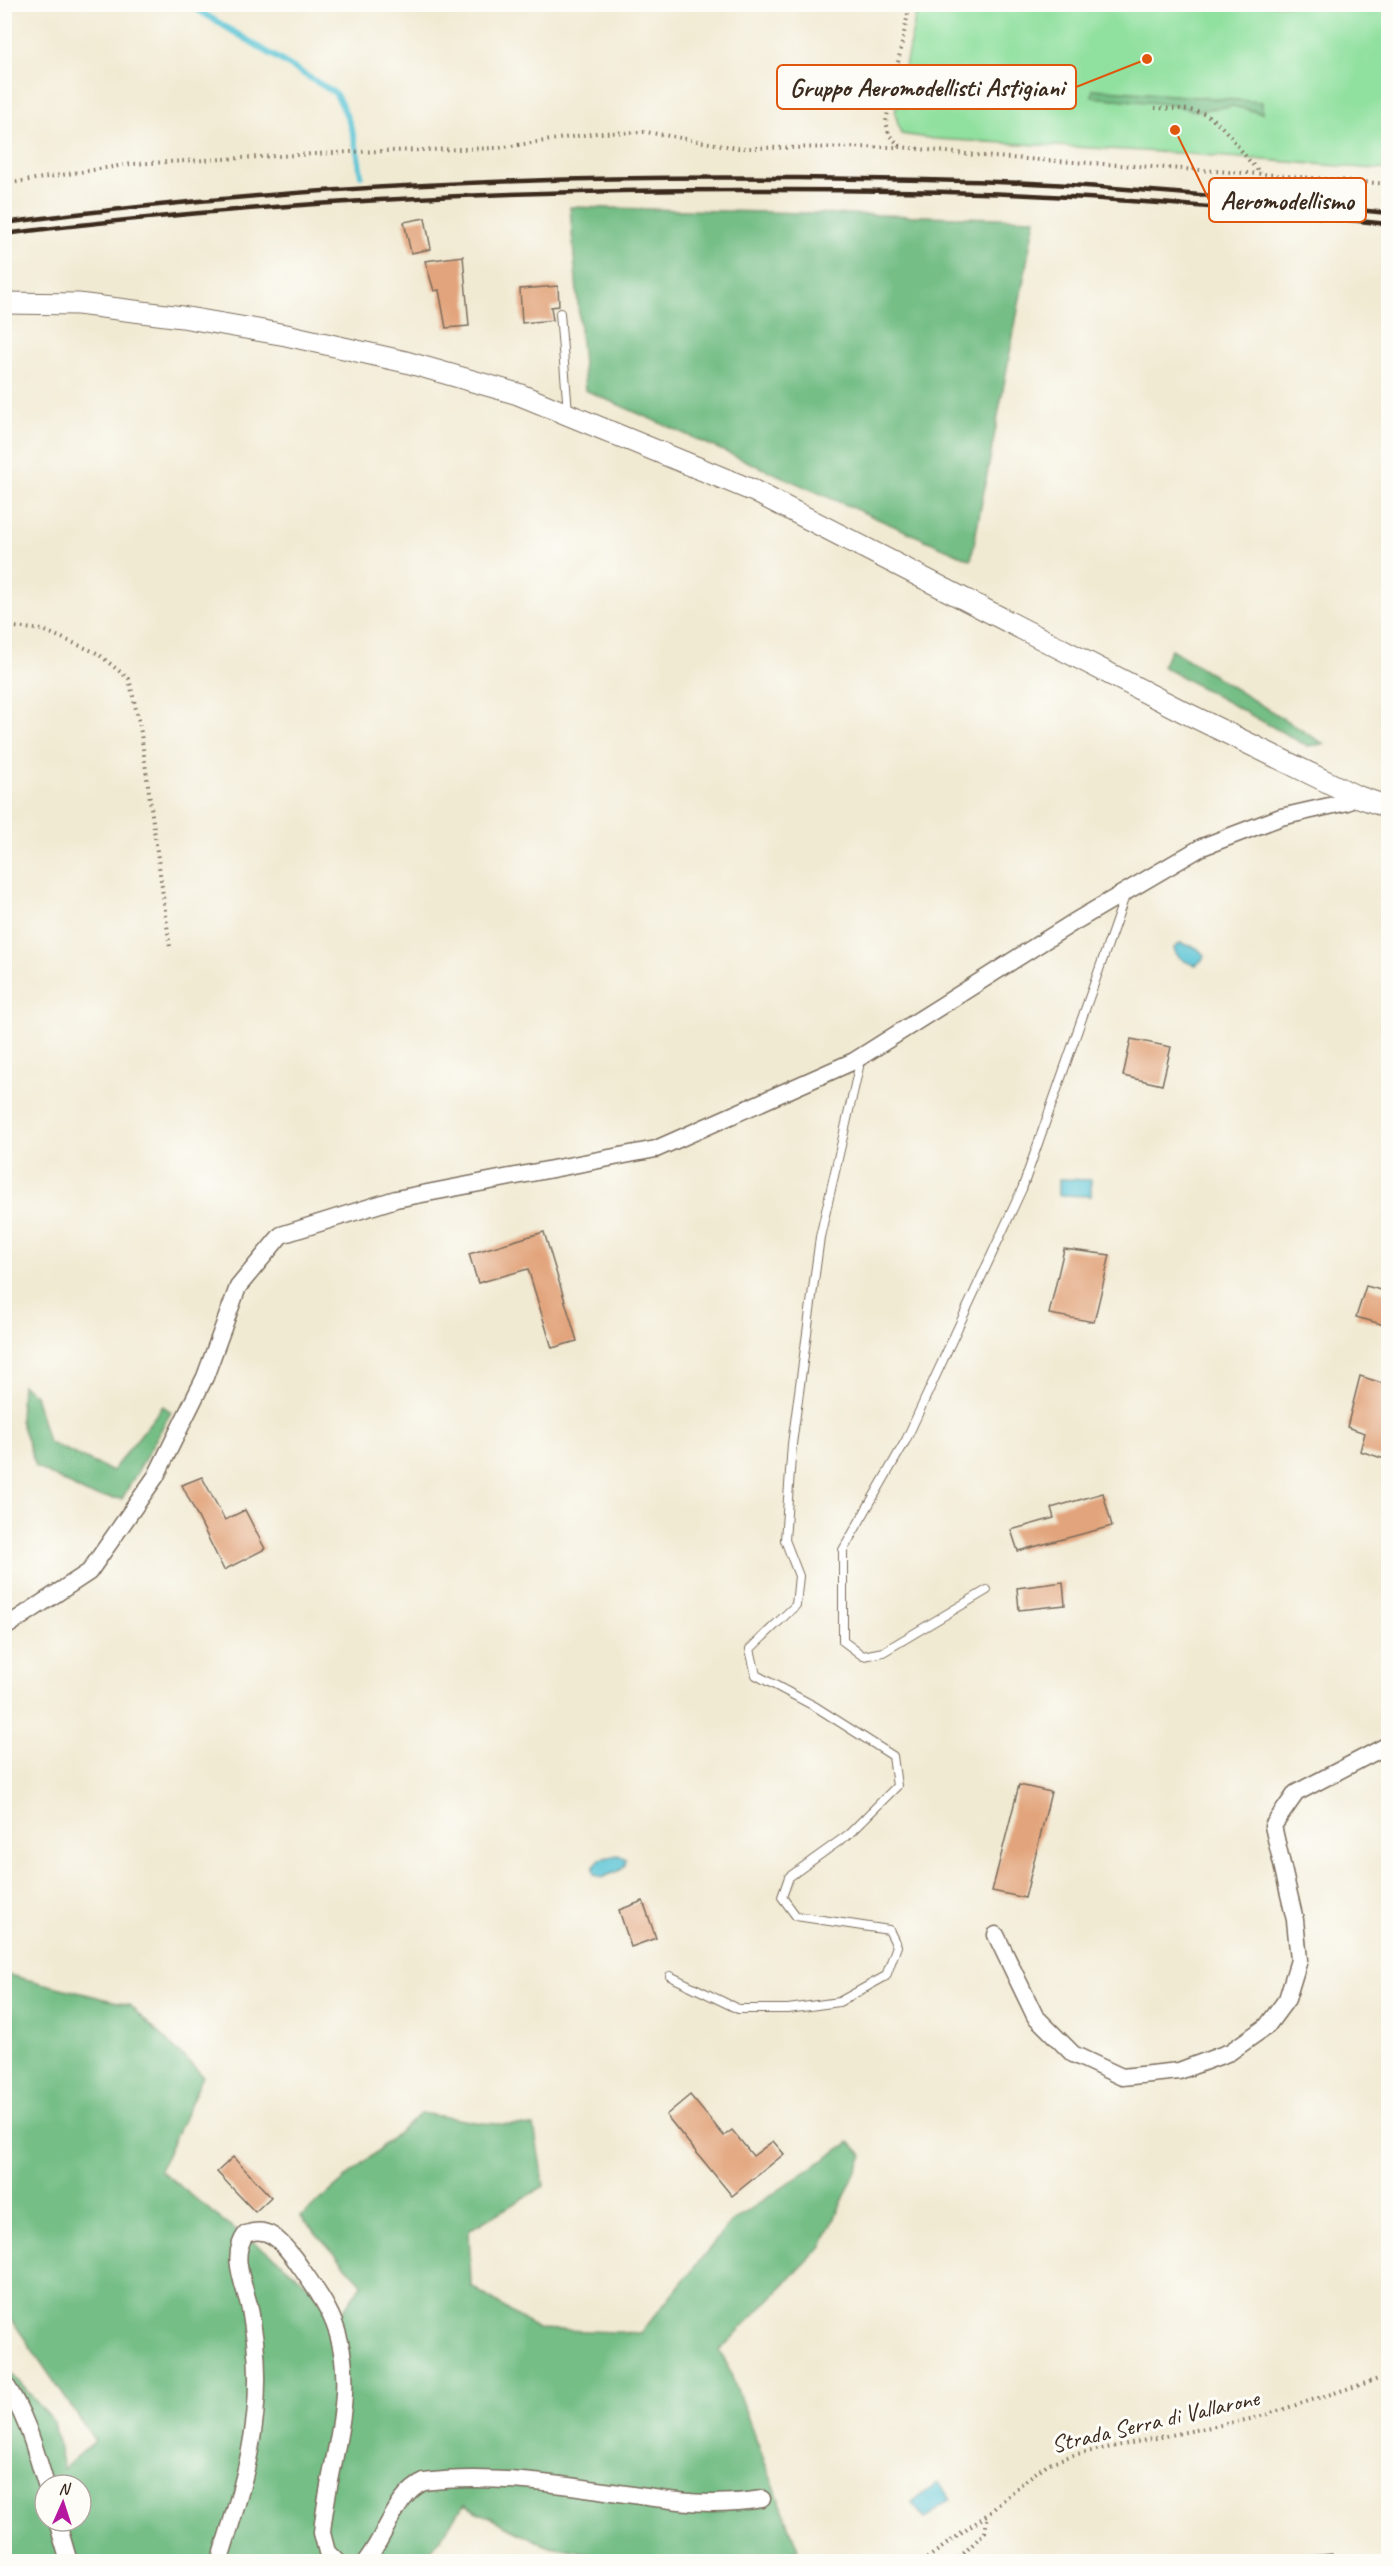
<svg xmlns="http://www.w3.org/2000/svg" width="1393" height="2566" viewBox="0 0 1393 2566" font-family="Caveat,sans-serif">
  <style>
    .green { fill: #90e09f; stroke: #66855e; stroke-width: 1.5 }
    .forest { fill: #74be86; stroke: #587452; stroke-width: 1.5; fill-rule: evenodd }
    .water { fill: #5bc5d6; stroke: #4b787a; stroke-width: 1.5 }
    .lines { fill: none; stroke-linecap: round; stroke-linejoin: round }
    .stream { stroke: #5bc5d6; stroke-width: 6 }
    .building { fill: #e2a47c }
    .service-casing { stroke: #7b6d5d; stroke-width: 10 }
    .minor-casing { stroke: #7b6d5d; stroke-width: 19 }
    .tertiary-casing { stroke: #7b6d5d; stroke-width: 23 }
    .path { stroke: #7b6d5d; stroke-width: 4; stroke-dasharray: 1.5 4.5; stroke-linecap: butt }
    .service { stroke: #fff; stroke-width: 8 }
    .minor { stroke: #fff; stroke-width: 16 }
    .tertiary { stroke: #fff; stroke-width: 21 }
    .rail { stroke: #3b2a1e; stroke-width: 4.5 }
    .labels { text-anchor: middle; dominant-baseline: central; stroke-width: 6; stroke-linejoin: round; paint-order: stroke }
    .street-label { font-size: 24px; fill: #3b2a1e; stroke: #fdfcf7 }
    .leader { fill: none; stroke: #df570d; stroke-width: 2 }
    .callout-dot { fill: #df570d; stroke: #fdfcf7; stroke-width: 2 }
    .callout { fill: #fdfcf7; stroke: #df570d; stroke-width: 2 }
    .callout-label { font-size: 26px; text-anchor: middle; font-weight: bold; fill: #3b2a1e }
  </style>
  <rect width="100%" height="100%" fill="#fdfcf7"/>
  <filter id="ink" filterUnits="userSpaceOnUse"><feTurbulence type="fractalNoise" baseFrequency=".0167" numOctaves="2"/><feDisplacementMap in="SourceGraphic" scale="12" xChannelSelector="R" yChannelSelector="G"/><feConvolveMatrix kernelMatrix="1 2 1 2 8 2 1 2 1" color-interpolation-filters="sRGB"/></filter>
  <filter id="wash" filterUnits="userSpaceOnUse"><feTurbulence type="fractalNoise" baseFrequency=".008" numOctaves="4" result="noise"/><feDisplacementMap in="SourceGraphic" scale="24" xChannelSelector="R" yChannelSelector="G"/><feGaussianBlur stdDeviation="1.35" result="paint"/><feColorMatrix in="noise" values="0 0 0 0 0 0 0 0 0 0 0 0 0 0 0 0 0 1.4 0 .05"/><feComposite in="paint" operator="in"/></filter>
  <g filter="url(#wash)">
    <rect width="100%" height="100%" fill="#f1ead3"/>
    <path class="green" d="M918,5H1388V170L1177,153L935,139L901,134L895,113Z"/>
    <g class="forest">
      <path d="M1093,89L1262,102V113L1233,106L1196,111L1168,104L1092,97Z"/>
      <path d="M570,207L1035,219L971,560L585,390Z"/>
      <path d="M1171,649L1324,744L1307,746L1162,666Z"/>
      <path d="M22,1385L35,1395L48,1442L112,1471L163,1406L171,1412L122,1499L89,1495L36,1467L20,1420Z"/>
      <path d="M5,1974L129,2005L203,2076L160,2170L222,2220L281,2262L342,2313L362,2283L301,2217L421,2113L482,2123L534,2126L544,2186L469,2230L471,2286L537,2329L641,2333L730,2223L850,2142L863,2156L822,2246L719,2351L727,2364L798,2549L760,2561H633L545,2545L464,2505L423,2561H5L4,2365L54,2422L63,2469L95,2441L5,2310ZM45,2485H81V2521H45Z"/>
    </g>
    <g class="water">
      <path d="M1180,943L1197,948L1204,955L1203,959L1196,965C1188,964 1175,957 1174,948Z"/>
      <path d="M1059,1179L1091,1180V1196L1059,1195Z"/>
      <path d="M618,1855L626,1859C625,1874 614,1870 603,1878L594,1874L593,1868L600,1859Z"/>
      <path d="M938,2483L951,2499L925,2519L912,2503Z"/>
    </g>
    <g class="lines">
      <path class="stream" d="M188,4L335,93C351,119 357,145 361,175"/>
    </g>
    <g id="blocks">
      <g class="building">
        <path d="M425,218L431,249L411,253L404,222Z"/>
        <path d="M463,256L469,326L446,328L439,290L434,291L425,261Z"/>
        <path d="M558,286L559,306L551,307L553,320L522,323L520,289Z"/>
        <path d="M1131,1039L1171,1047L1162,1085L1123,1076Z"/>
        <path d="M544,1232L577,1341L552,1348L528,1269L478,1283L469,1254Z"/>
        <path d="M1064,1249L1110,1255L1094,1322L1049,1314Z"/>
        <path d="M1366,1286L1388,1292V1326L1356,1317Z"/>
        <path d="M1360,1376L1388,1385V1460L1360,1451L1365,1433L1347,1427Z"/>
        <path d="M202,1477L225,1520L245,1510L265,1549L224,1570L182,1485Z"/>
        <path d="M1103,1493L1112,1526L1018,1551L1011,1530L1054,1518L1051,1508Z"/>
        <path d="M1063,1582L1065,1605L1019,1610L1017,1588Z"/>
        <path d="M1019,1785L1051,1792L1025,1898L992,1891Z"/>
        <path d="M643,1901L656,1938L631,1947L619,1910Z"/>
        <path d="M690,2095L724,2136L732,2130L753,2156L773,2141L784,2154L732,2196L666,2115Z"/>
        <path d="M233,2157L271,2197L255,2212L217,2172Z"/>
        <path d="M1332,2554L1333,2562H1299L1298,2557Z"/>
      </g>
    </g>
  </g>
  <g filter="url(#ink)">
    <use href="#blocks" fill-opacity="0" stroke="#7b6d5d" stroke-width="1.5"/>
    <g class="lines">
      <defs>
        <g id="service">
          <path d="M560,313L568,412"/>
          <path d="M987,1590L883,1652L863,1656L843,1641V1550L906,1440L1022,1189L1126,893"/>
          <path d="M670,1976L738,2009H788L839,2002L886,1976L897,1946L889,1930L796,1916L782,1897L789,1877L849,1834L897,1786L893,1756L816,1707L756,1675L750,1649L796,1605L799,1576L785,1540L792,1444L820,1237L859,1067L854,1061"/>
        </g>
        <g id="minor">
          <path d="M4,1628L89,1572L156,1476L205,1377L238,1287L281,1235L396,1199L656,1149L854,1061L1074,922L1202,847L1281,817L1347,802L1356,796"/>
          <path d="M996,1935L1035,2016L1073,2054L1122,2077L1179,2071L1230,2052L1267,2026L1287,1999L1299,1960L1295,1920L1273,1826L1296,1793L1388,1745"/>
          <path d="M4,2382C26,2414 35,2449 46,2485"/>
          <path d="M57,2521L69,2562"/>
          <path d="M219,2562C243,2486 264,2422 255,2341C253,2330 252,2320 250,2309C245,2286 229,2256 246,2234C269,2225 281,2242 294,2258C305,2274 318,2291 327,2308C366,2379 328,2459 322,2533L327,2552L337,2562"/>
          <path d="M365,2562C385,2538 396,2494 424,2482C482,2474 554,2483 612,2492C668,2500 705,2508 762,2499"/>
        </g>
        <path id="tertiary" d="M4,303L78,304L182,317L286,335L406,362L518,394L754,491L1182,711L1356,796L1388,807"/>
      </defs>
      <use href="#service" class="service-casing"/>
      <use href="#minor" class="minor-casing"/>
      <use href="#tertiary" class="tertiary-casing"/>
      <g class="path">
        <path d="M1155,108C1169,109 1189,108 1202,113C1226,122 1242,157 1261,173"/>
        <path d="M900,146L889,135L886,121L910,4"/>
        <path d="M4,184L131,164L351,152L498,148L597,133L646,132L738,148L901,147L994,157L1262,174L1388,184"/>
        <path d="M4,626L43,630L97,653L129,679L140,726L170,947"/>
        <path d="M922,2562L988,2514L1027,2479L1049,2463L1077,2454L1255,2418L1388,2376"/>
        <path d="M955,2562L985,2532L988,2515"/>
      </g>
      <use href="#service" class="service"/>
      <use href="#minor" class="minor"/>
      <use href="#tertiary" class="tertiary"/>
      <g class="rail">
        <path d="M4,223C267,188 533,175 797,178C888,179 979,180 1069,185C1176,192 1282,202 1388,213"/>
        <path d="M4,234C258,202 514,189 769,190C869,190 969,191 1069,197C1176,203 1282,213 1388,224"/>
      </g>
    </g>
  </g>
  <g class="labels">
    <g class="street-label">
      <text transform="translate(1155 2421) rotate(-13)">Strada Serra di Vallarone</text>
    </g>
  </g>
  <path class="leader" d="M1147 59L1076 87M1175 130L1209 200"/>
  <g class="callout-dot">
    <circle cx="1147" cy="59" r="6"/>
    <circle cx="1175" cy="130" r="6"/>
  </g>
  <g class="callout">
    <rect x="777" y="65" width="299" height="44" rx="6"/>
    <rect x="1209" y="178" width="157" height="44" rx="6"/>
  </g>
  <g class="callout-label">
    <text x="927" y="96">Gruppo Aeromodellisti Astigiani</text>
    <text x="1287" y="209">Aeromodellismo</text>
  </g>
  <rect width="1393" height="2566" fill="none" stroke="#fdfcf7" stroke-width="24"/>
  <g transform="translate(63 2503) rotate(3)"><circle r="28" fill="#fdfcf7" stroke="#afa8a0" stroke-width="1.5"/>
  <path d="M0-4.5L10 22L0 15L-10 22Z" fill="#b5179e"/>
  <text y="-9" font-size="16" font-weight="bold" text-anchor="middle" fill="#3b2a1e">N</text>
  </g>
</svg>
